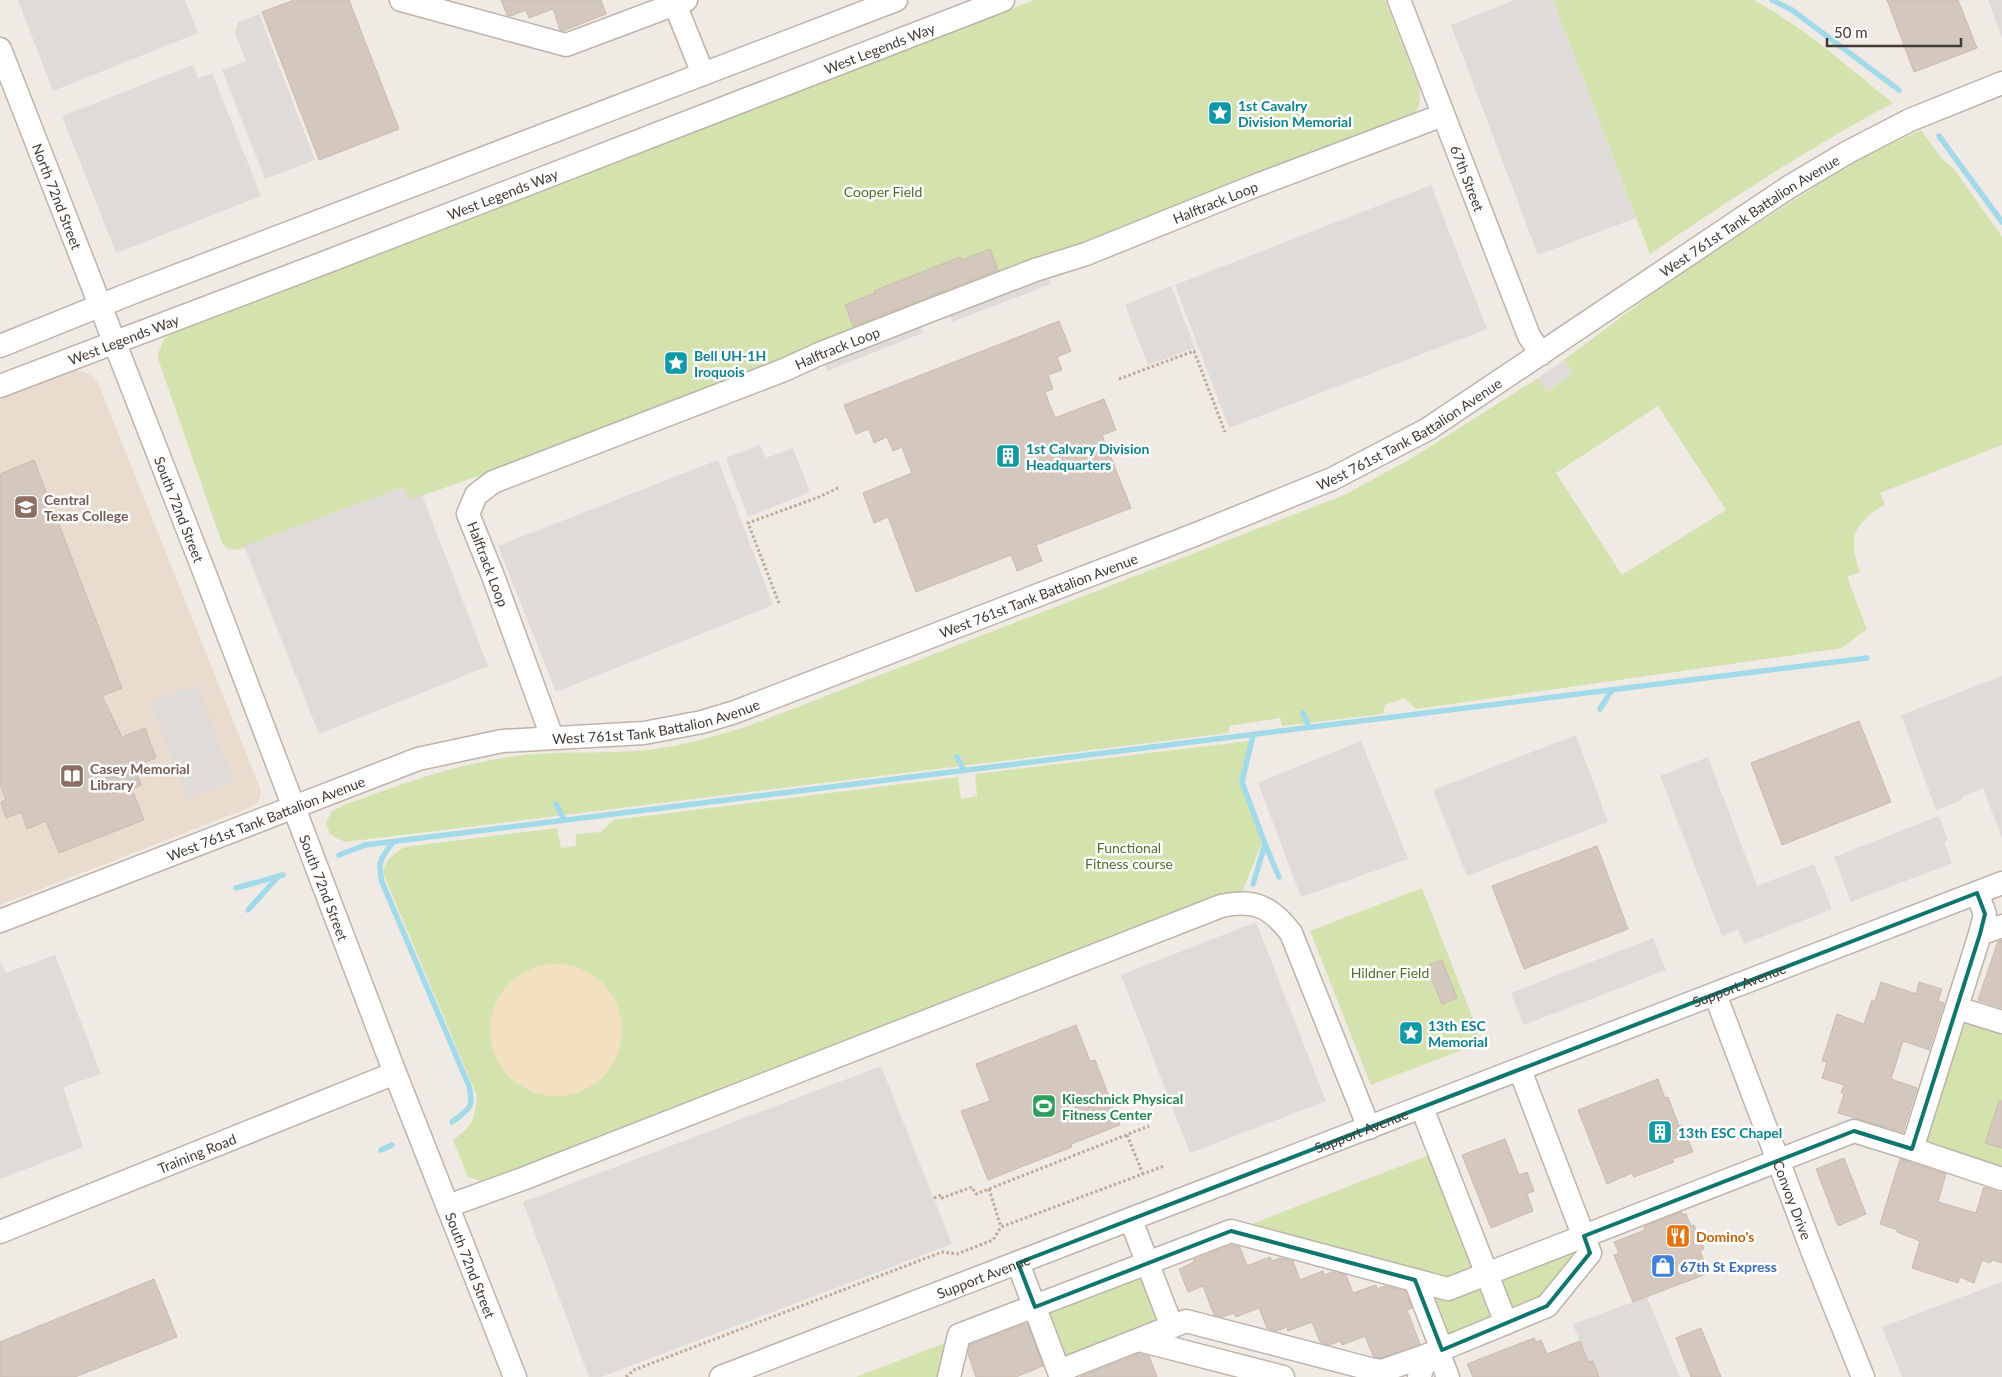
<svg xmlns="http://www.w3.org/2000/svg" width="2002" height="1377" viewBox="0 0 2002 1377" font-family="Lato,sans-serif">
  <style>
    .education { fill: #e9dcce }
    .green { fill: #d4e3ae; fill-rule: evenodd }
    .sand { fill: #f3e0c1 }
    .parking { fill: #dedbd9 }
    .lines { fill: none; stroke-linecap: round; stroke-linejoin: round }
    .stream { stroke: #a3daea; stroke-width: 5.5 }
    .building { fill: #d4c7bd; stroke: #cbbaae }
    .minor-casing { stroke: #beb3aa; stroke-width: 25 }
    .path { stroke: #bca999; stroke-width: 3; stroke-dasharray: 2.5 2.5; stroke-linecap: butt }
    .minor { stroke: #fff; stroke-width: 22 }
    .marked { fill: none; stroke: #0f766e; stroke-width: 4; stroke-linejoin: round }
    .labels { text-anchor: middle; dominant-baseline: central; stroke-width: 5; stroke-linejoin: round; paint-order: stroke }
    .street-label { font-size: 14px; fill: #423a34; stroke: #fff }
    .culture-label { font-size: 14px; font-weight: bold; fill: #0d838f; stroke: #fff; text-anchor: start }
    .park-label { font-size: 14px; fill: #516f2c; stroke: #fff }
    .education-label { font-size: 14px; font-weight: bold; fill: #785e54; stroke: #fff; text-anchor: start }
    .leisure-label { font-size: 14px; font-weight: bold; fill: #27864d; stroke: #fff; text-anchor: start }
    .food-label { font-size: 14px; font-weight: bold; fill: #c56008; stroke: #fff; text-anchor: start }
    .shop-label { font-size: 14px; font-weight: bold; fill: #366cbe; stroke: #fff; text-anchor: start }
  </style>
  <rect width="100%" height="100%" fill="#f0eae4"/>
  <path class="education" d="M73,371H81L92,376L98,383L260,788L261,795L258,802L251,807L0,905V399Z"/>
  <g class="green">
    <path d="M1034,0H1385L1419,87C1421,101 1420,110 1409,119L502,468L409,500L404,487L266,538L241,549L234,550L227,548L222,543L157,356L164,339L170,334Z"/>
    <path d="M1553,0H1754C1804,27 1848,67 1893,103C1808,148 1730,200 1650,254Z"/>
    <path d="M1921,130L1941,158L1954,169L2002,237V445L1880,493L1885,504C1854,524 1847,536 1860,572L1847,577L1867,629L1842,648L1416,709L1404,698L1385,705L1383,714L1282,726L1280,718L1229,726V733L345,842L330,834L326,823L332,811L344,805C396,786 447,767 503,758C546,750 592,754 635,751C673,749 710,737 746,727L1344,495L1412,458L1538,378L1547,391L1573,374L1564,360L1669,281L1825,180L1868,155ZM1658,406L1726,510L1622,575L1556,473Z"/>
    <path d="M1249,741L1240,782L1262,843L1242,892L491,1181H480L468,1177L453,1140C473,1126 474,1120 477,1096L383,873C385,859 393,855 404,847L557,828L561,848L576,846V834L600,832L614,820L958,777L961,799L977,796L975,774Z"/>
    <path d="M1422,888L1482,1042L1371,1085L1310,931Z"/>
    <path d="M1963,1020L2002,1027V1173L1926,1148L1922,1134Z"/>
    <path d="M1432,1154L1475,1256L1465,1277L1448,1283L1241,1228Z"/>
    <path d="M1575,1247L1579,1258L1544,1302L1507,1316L1497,1291L1508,1270Z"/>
    <path d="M1143,1273L1162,1320L1074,1360L1061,1355L1045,1312Z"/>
    <path d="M1468,1285L1489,1294L1499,1319L1452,1337L1442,1333L1432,1308L1437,1298Z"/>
    <path d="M950,1341L945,1377H856Z"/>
  </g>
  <circle class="sand" cx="556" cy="1030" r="66"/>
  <g class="parking">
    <path d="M18,0H185L198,33L53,91Z"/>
    <path d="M1515,0H1553L1636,218L1538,255L1451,25Z"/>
    <path d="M1988,0H2002V38Z"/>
    <path d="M259,14L315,160L265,179L222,70L246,61L235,33L238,22Z"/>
    <path d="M193,65L198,78L212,73L261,196L116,253L62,116Z"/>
    <path d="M1431,185L1487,329L1229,428L1175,285Z"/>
    <path d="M1045,267L1051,284L952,322L946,305Z"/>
    <path d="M1171,286L1195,348L1148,365L1125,305Z"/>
    <path d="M916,316L923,333L827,371L820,353Z"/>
    <path d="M1564,360L1573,374L1546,391L1538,378Z"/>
    <path d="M760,445L766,458L793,448L810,492L748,517L726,458Z"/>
    <path d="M718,460L773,605L556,692L498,546Z"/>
    <path d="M404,487L409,500L422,495L488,666L319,734L244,546Z"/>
    <path d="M2002,676V838L1983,788L1962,797L1963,800L1936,810L1901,715Z"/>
    <path d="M197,685L233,781L188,798L150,702Z"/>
    <path d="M1576,735L1608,822L1467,876L1433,790Z"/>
    <path d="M1361,741L1408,859L1301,897L1258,783Z"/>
    <path d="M1708,757L1757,886L1814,864L1832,909L1744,944L1738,929L1722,936L1660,776Z"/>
    <path d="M1939,816L1948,840L1944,842L1952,863L1851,902L1834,857Z"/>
    <path d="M1256,922L1326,1101L1190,1153L1121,975Z"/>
    <path d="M1653,938L1666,970L1524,1025L1511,993Z"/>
    <path d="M55,955L101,1074L63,1087L83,1147L0,1179V963H1L6,973Z"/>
    <path d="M881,1066L952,1244L601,1377H589L523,1202Z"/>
    <path d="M2002,1282V1377H1902L1882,1327Z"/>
    <path d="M1647,1297L1680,1377H1599L1588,1362L1573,1324Z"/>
  </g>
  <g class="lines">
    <g class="stream">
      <path d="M1772,0L1792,10L1899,90"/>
      <path d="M1939,136L2002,222"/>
      <path d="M1600,709L1612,690"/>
      <path d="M1303,713L1309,727"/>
      <path d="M957,757L964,770"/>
      <path d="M556,804L564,820"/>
      <path d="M393,842C381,858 377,862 382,882L469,1086C474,1109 470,1108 452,1122"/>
      <path d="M1265,844L1279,877"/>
      <path d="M339,855L365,845L1867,658"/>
      <path d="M1253,884L1265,844L1242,782L1253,735"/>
      <path d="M236,888L283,875"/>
      <path d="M248,910L277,878"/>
      <path d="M381,1150L392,1145"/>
    </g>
  </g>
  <g class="building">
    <path d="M294,0H349L399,129L319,160L262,12Z"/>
    <path d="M501,0H601L606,14L563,31L560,30L553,9L529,18L526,10L511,16L507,15Z"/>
    <path d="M1887,0H1958L1977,48L1914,72Z"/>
    <path d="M990,249L998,270L853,326L845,305L875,293L874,291L960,257L961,260Z"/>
    <path d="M1059,321L1071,351L1057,357L1062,370L1048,375L1053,389L1045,392L1055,418L1104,399L1116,430L1102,435L1131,508L1036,545L1042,561L1017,571L1011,555L916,592L888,517L874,523L863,493L912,473L907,461L902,447L893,451L887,437L874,443L869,429L856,434L844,405Z"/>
    <path d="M34,460L122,688L102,696L122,737L145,728L156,758L135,766L141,785L132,789L144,820L59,853L46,821L27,829L21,812L6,818L1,802L6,800L0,785V474Z"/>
    <path d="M1859,721L1891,802L1782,845L1751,763Z"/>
    <path d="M1597,846L1628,929L1524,969L1492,886Z"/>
    <path d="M2002,940V1008L1978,1000L1998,941Z"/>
    <path d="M1442,960L1457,998L1442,1004L1426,966Z"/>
    <path d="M1881,982L1916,994L1919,982L1942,989L1938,1001L1944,1003L1929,1050L1903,1041L1891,1079L1917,1088L1903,1132L1838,1113L1844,1094L1841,1093L1844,1085L1822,1078L1827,1062L1822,1061L1837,1014L1864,1024L1872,1000L1875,1001Z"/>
    <path d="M1076,1025L1090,1061L1095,1060L1120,1125L1071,1144L1072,1147L988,1180L961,1111L990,1101L976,1064Z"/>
    <path d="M1658,1079L1665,1098L1668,1097L1679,1126L1683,1125L1693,1152L1672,1159L1674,1162L1634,1177L1632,1173L1607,1184L1578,1110Z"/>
    <path d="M1999,1101H2002V1148L1985,1143Z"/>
    <path d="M1505,1139L1519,1175L1527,1172L1534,1191L1527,1194L1533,1211L1491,1228L1462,1155Z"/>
    <path d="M1844,1158L1866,1214L1838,1226L1816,1169Z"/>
    <path d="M1900,1159L1946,1174L1938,1202L1976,1213L1984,1187L2002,1193V1263L1992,1260L1990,1263L1982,1260L1974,1283L1960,1277L1958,1283L1912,1268L1920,1241L1897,1232L1898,1230L1880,1224Z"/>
    <path d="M1682,1212L1683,1215L1686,1214L1691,1226L1694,1225L1704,1249L1700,1251L1709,1273L1633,1302L1614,1255L1619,1253L1614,1242L1645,1230L1644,1227Z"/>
    <path d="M1232,1245L1240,1247L1247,1266L1270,1257L1272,1261L1280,1258L1293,1261L1300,1280L1323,1271L1324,1275L1332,1272L1346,1275L1353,1293L1376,1285L1377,1289L1385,1286L1405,1291L1412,1308L1407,1310L1420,1344L1381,1358L1376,1357L1373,1356L1365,1336L1342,1345L1340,1341L1329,1345L1320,1342L1312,1322L1288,1331L1287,1327L1276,1331L1267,1328L1259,1308L1236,1317L1234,1313L1223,1317L1214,1315L1203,1286L1188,1292L1179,1269L1194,1262L1193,1260Z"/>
    <path d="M154,1279L177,1337L75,1377H0V1342Z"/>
    <path d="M1027,1323L1043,1366L1016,1377H976L968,1354L970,1345Z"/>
    <path d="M1701,1328L1721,1377H1691L1676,1338Z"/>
    <path d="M1534,1338L1536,1342L1541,1340L1547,1354L1580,1341L1588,1362L1593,1361L1599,1377H1473L1467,1364Z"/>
    <path d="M1139,1354L1149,1356L1157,1377H1080Z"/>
  </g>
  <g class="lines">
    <defs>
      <g id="minor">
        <path d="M401,0L566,45L686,0"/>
        <path id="s1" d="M1399,0L1529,336L1541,354"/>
        <path d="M675,4L703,74"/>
        <path id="s2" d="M0,49L205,574L395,1073L515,1377"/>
        <path d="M0,346L129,294L896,0"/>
        <path id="s3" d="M0,386L321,264L1003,0"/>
        <path id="s4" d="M552,737L493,576L468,514L476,495L493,482L784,370L819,354L916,316L1035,270L1086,254L1252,187L1443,115"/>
        <path d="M1977,893L1985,914L1980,934"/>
        <path id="s5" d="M0,921L418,759L502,741L644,733L702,722L735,712L1194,535L1332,479L1428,429L1789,187L1848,152L1910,120L2002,83"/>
        <path d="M2002,926L1980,934L1912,1149L2002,1179"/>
        <path id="s6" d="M1715,994L1815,1258L1863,1377"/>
        <path d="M1957,1008L2002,1022"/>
        <path d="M1422,1108L1506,1323"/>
        <path d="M448,1206L525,1178L1221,906C1254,899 1270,906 1291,933L1369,1128"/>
        <path d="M1131,1220L1172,1327"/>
        <path id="s7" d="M0,1232L395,1073"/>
        <path d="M1018,1263L1061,1377"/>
        <path d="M1415,1280L1442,1350"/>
        <path d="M1139,1340L1283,1377"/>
        <path d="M1438,1352L1448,1377"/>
        <path d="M1059,1371L1186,1321L1374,1370"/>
        <path id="s8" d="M721,1377L2002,883"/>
        <path d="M949,1377L959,1335L1231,1231L1448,1289L1854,1131L1912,1149"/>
        <path d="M1372,1377L1374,1370L1382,1371L1428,1355"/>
        <path d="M1419,1377L1428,1355L1547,1306L1590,1253L1520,1070"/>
      </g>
    </defs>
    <use href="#minor" class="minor-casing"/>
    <g class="path">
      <path d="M1119,379L1194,351L1225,432"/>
      <path d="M779,603L748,523L819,497L840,487"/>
      <path d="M1127,1135L1143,1174"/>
      <path d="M989,1189L1001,1227"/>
      <path d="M934,1198L941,1195L942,1198L972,1187L976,1194L1149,1126"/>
      <path d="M626,1377L634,1370L942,1252L957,1254L993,1240L1001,1227L1164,1166"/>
    </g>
    <use href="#minor" class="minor"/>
  </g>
  <path class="marked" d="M1977,893L1985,914L1980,934L1912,1149L1854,1131L1584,1236L1590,1253L1547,1306L1442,1350L1415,1280L1231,1231L1035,1307L1018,1263Z"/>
  <defs>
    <symbol id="sight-square" viewBox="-11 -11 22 22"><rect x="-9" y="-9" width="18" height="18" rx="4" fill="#0f9aa8" stroke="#fff"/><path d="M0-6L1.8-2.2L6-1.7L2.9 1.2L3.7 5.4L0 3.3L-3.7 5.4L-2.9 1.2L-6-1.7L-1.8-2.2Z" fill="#fff"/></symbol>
    <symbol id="building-square" viewBox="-11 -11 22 22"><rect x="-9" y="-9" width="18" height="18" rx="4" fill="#0f9aa8" stroke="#fff"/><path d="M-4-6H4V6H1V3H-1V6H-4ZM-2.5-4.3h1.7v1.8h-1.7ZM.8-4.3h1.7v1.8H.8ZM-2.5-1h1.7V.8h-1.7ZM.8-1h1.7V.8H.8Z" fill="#fff"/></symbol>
    <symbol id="university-square" viewBox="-11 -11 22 22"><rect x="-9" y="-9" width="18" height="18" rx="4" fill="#8d6e63" stroke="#fff"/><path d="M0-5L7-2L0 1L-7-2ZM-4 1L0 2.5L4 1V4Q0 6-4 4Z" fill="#fff"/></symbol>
    <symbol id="library-square" viewBox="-11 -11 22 22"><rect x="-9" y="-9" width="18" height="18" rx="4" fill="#8d6e63" stroke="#fff"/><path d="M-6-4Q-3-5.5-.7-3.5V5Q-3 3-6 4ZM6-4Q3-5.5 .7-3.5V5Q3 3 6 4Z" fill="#fff"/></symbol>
    <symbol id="stadium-square" viewBox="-11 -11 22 22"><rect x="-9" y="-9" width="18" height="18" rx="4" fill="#2e9e5b" stroke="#fff"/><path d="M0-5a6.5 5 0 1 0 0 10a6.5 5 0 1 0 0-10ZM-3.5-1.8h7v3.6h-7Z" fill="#fff"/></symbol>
    <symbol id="restaurant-square" viewBox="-11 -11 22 22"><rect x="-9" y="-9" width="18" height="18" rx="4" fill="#e8710a" stroke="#fff"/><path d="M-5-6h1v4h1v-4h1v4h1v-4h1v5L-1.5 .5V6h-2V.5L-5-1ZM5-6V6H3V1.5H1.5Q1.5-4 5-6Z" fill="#fff"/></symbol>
    <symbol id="shop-square" viewBox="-11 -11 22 22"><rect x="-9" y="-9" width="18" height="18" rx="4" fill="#3f7fe0" stroke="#fff"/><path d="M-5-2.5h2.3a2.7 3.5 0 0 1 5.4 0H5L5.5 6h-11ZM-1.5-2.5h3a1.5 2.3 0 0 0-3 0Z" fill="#fff"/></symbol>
  </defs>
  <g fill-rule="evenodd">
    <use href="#sight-square" x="1206" y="99" width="28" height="28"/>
    <use href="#sight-square" x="662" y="349" width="28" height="28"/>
    <use href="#building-square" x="994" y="442" width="28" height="28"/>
    <use href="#university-square" x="12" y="493" width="28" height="28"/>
    <use href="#library-square" x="58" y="762" width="28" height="28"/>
    <use href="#sight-square" x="1397" y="1019" width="28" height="28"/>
    <use href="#stadium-square" x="1030" y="1092" width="28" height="28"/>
    <use href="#building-square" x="1646" y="1118" width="28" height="28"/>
    <use href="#restaurant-square" x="1664" y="1222" width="28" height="28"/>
    <use href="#shop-square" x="1649" y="1252" width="28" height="28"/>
  </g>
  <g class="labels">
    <g class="street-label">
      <text stroke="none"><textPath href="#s3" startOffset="942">West Legends Way</textPath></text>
      <text stroke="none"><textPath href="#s1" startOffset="191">67th Street</textPath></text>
      <text stroke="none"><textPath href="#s3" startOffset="538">West Legends Way</textPath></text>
      <text stroke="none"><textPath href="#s2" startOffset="158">North 72nd Street</textPath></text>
      <text stroke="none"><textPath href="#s4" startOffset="1055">Halftrack Loop</textPath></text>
      <text stroke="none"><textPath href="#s5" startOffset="1905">West 761st Tank Battalion Avenue</textPath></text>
      <text stroke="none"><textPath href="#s3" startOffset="132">West Legends Way</textPath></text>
      <text stroke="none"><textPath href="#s4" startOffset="650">Halftrack Loop</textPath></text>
      <text stroke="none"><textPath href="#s5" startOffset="1500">West 761st Tank Battalion Avenue</textPath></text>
      <text stroke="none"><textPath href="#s2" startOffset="494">South 72nd Street</textPath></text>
      <text transform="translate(488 564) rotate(69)">Halftrack Loop</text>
      <text stroke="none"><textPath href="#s5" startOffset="1095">West 761st Tank Battalion Avenue</textPath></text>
      <text stroke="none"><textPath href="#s5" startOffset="690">West 761st Tank Battalion Avenue</textPath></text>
      <text stroke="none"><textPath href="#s5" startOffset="285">West 761st Tank Battalion Avenue</textPath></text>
      <text stroke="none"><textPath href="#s2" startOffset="899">South 72nd Street</textPath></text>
      <text stroke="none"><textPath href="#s8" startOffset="1091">Support Avenue</textPath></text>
      <text stroke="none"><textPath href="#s8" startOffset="686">Support Avenue</textPath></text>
      <text stroke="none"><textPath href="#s7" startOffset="212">Training Road</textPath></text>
      <text stroke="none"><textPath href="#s6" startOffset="220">Convoy Drive</textPath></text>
      <text stroke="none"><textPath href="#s2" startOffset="1304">South 72nd Street</textPath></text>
      <text stroke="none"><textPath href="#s8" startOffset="281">Support Avenue</textPath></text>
    </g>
    <g class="culture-label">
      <text x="1238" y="105">1st Cavalry<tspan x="1238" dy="16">Division Memorial</tspan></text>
      <text x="694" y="355">Bell UH-1H<tspan x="694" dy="16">Iroquois</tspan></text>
      <text x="1026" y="448">1st Calvary Division<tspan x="1026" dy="16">Headquarters</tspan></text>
      <text x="1428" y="1025">13th ESC<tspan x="1428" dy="16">Memorial</tspan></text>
      <text x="1678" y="1132">13th ESC Chapel</text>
    </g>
    <g class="park-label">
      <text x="883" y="191">Cooper Field</text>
      <text x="1129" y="847">Functional<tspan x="1129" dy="16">Fitness course</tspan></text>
      <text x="1390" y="972">Hildner Field</text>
    </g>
    <g class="education-label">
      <text x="44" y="499">Central<tspan x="44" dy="16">Texas College</tspan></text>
      <text x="90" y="768">Casey Memorial<tspan x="90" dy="16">Library</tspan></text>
    </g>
    <g class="leisure-label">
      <text x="1062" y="1098">Kieschnick Physical<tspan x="1062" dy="16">Fitness Center</tspan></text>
    </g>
    <g class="food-label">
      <text x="1696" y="1236">Domino's</text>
    </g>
    <g class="shop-label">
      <text x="1680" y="1266">67th St Express</text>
    </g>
  </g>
  <path d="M1827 38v8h134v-8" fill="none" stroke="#423a34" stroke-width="2.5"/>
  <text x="1834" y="38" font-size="15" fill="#423a34" stroke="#ffffff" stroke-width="4" paint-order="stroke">50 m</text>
</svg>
